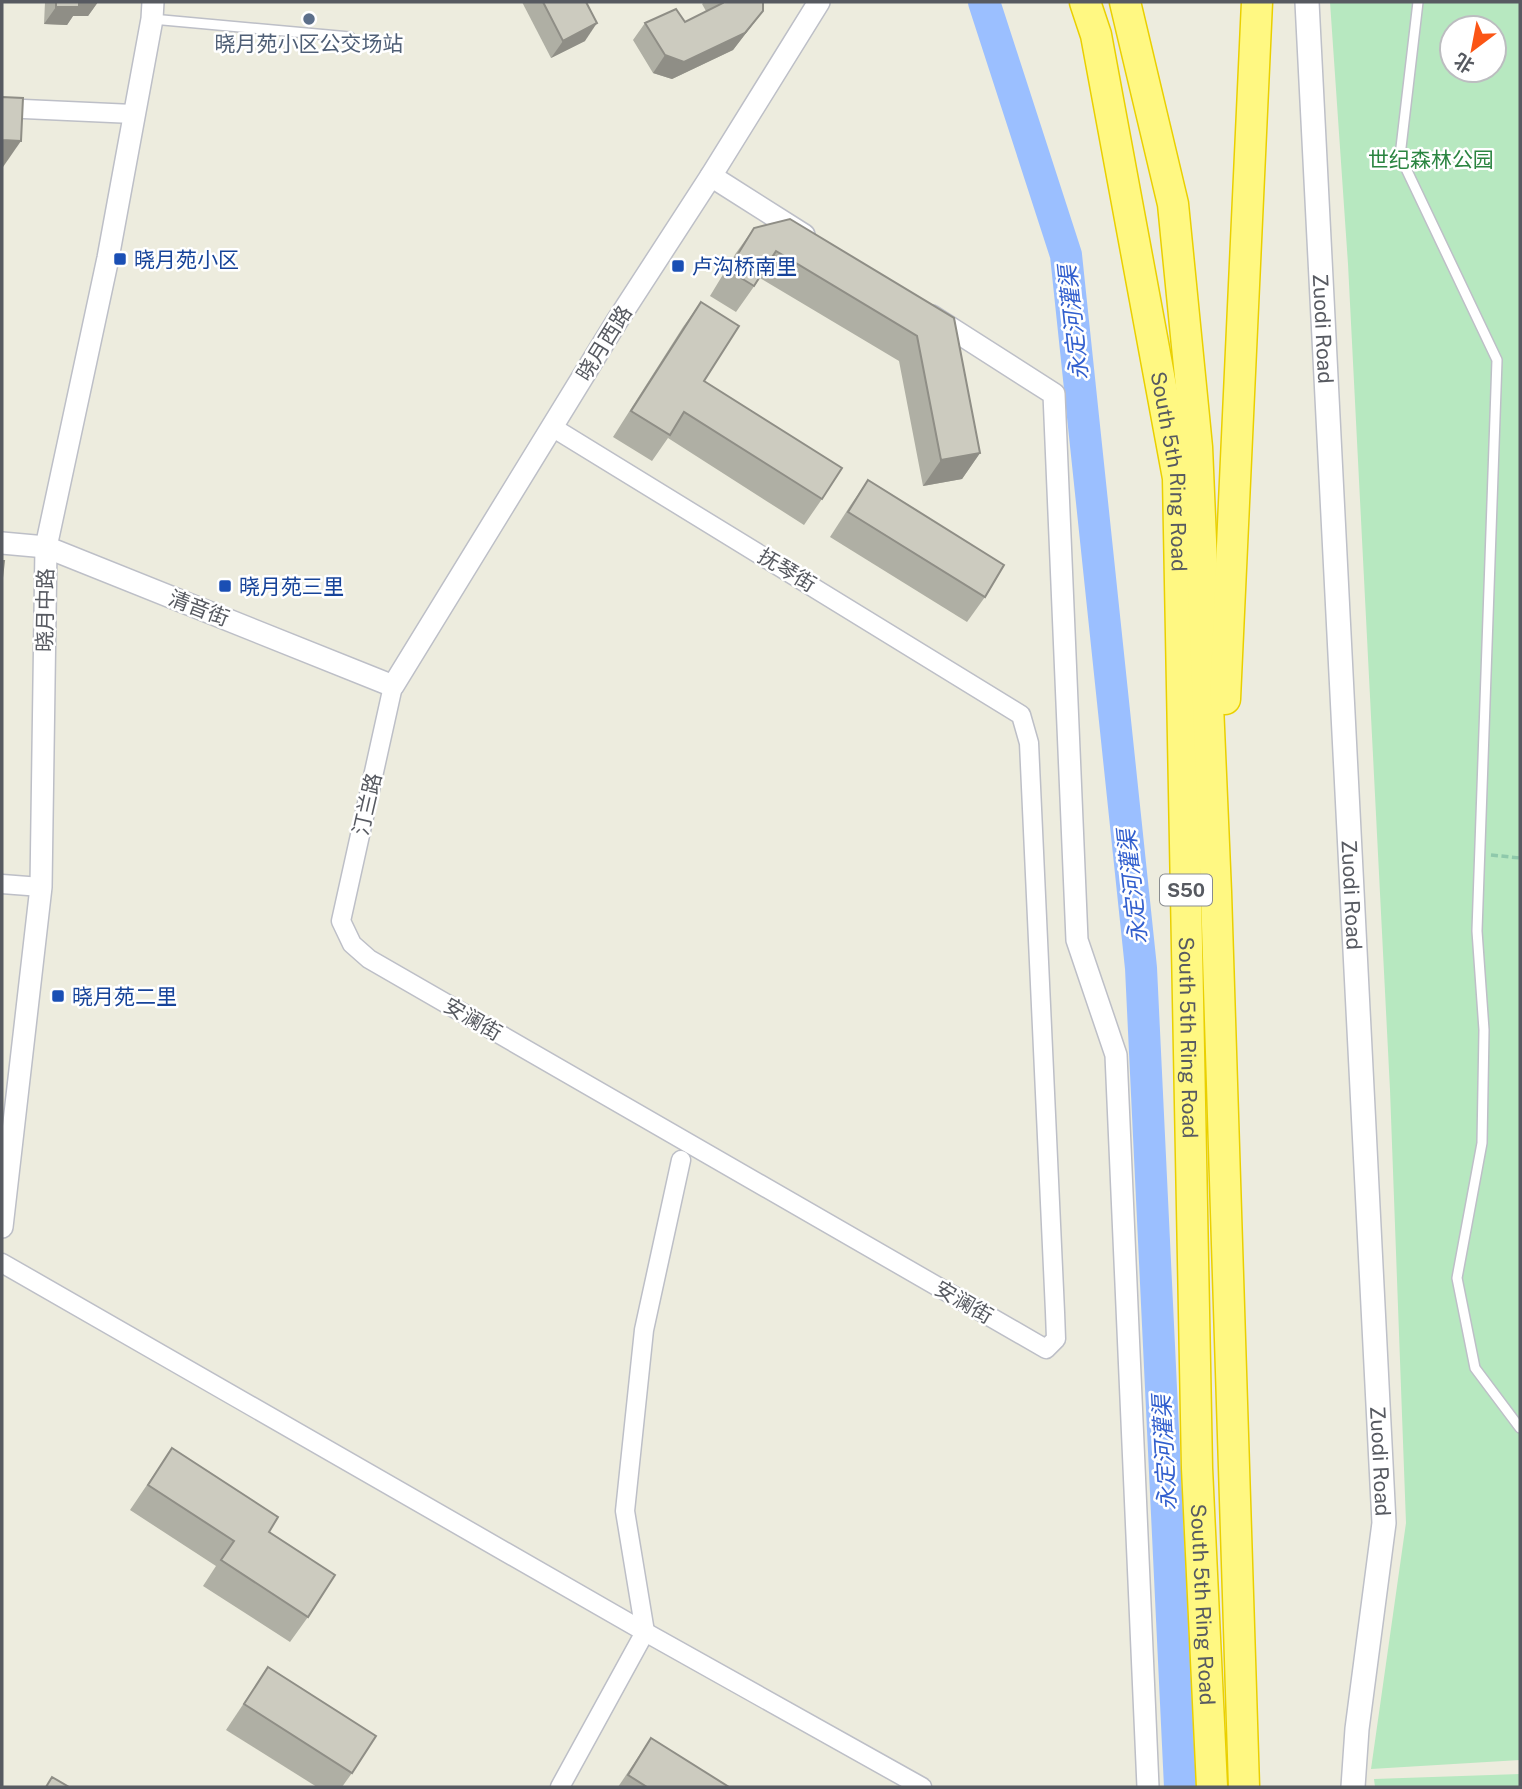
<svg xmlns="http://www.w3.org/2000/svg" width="1522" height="1789" viewBox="0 0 1522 1789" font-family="'Public Sans','Noto Sans SC',sans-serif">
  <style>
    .green { fill: #b7e8c0; fill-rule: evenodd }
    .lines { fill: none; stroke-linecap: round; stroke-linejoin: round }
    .river { stroke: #9bbfff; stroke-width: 32 }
    .service-casing { stroke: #bdbfc7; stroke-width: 12 }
    .minor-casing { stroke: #bdbfc7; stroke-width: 21 }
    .tertiary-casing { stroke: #bdbfc7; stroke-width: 24 }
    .secondary-casing { stroke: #bec0c8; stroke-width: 26 }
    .motorway-casing { stroke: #ead000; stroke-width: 33 }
    .path { stroke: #8fc9ab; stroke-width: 3.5; stroke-dasharray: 7 3.5; stroke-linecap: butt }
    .service { stroke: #fff; stroke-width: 9 }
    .minor { stroke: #fff; stroke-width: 18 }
    .tertiary { stroke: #fff; stroke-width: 21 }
    .secondary { stroke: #fff; stroke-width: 23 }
    .motorway { stroke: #fff882; stroke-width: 30 }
    .wall { fill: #afafa4 }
    .shaded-wall { fill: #8f8e86 }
    .building { fill: #cccbbf; stroke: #8f8e86; stroke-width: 2 }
    .service-dot { fill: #5c6f8a; stroke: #fff; stroke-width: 2.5 }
    .transit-dot { fill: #1a4fb4; stroke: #fff; stroke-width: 2.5 }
    .labels { text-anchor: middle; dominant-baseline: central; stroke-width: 5; stroke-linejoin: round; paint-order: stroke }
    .shield { fill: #fff; stroke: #898c90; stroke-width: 2 }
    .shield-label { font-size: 19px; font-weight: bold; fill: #575a61 }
    .service-label { font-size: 21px; fill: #4e5e75; stroke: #fff }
    .park-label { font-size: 21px; fill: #2b8541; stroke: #fff }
    .transit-label { font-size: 21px; fill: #164399; stroke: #fff; text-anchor: start }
    .street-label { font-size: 21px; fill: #575a61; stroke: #fff }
    .water-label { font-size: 23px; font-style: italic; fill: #325fce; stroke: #fff }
  </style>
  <rect width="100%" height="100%" fill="#edecde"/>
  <g class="green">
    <path d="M1330,2H1520V1760L1371,1769L1406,1523L1390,1090L1348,264ZM1452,28H1494V70H1452Z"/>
    <path d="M1520,1774V1787H1375L1374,1779Z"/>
  </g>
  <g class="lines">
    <path class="river" d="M984,2L1066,255L1141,968L1180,1787"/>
    <defs>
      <g id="service">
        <path d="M1418,2L1400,156L1497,360L1477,931L1484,1030L1482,1143L1457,1278L1475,1368L1520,1428"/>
        <path d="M152,19L350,37"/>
      </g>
      <g id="minor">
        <path d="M2,108L133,114"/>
        <path d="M393,686L341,921L352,944L369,959L1046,1349L1056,1339L1055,1312L1029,743L1021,715L552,427"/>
        <path d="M2,884L41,887"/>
        <path d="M2,1263L645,1632L922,1787"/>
        <path d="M560,1787L645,1632L625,1511L644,1330L681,1160"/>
      </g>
      <g id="tertiary">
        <path d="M711,176L804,235"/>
        <path d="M932,316L1054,394L1077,940L1116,1055L1148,1787"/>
        <path d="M2,543L46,547L393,686L617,321L711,176L819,2"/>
        <path d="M2,1227L41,887L46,547L108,258L152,19L153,2"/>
      </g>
      <g id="secondary">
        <path id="s1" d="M1307,2L1384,1523L1357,1729L1353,1787"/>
      </g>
      <g id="motorway">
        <path id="s2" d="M1085,2L1096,35L1178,478L1197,1468L1212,1787"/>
        <path d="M1125,2L1173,204L1197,447L1216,892L1244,1787"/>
        <path d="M1225,699L1257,2"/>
      </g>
    </defs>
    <use href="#service" class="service-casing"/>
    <use href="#minor" class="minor-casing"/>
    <use href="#tertiary" class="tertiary-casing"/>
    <use href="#secondary" class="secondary-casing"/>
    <use href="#motorway" class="motorway-casing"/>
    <path class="path" d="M1491,855L1520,858"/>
    <use href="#service" class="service"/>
    <use href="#minor" class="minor"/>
    <use href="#tertiary" class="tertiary"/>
    <use href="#secondary" class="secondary"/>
    <use href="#motorway" class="motorway"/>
  </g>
  <g class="wall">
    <path d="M45,2H98L88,16H73L67,25L44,24Z"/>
    <path d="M522,2H586L585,41L551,58Z"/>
    <path d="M704,2H763V11L733,50L672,79L653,73L633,40L645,23L685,22L706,11L702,4Z"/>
    <path d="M754,228L954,318L980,453L962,479L923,486L899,361L760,278L736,312L710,296L736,253Z"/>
    <path d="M701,302L704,381L822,499L804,525L668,438L652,461L613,437L683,327Z"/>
    <path d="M868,480L985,597L967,622L830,537L850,506Z"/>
    <path d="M172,1448L269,1532L308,1617L290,1642L203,1586L216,1566L130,1510Z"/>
    <path d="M268,1667L352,1773L342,1787H317L226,1730Z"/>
    <path d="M651,1738L729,1787H618Z"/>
  </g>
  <g class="shaded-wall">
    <path d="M76,2H98L88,16H73L67,25L44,24L56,7Z"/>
    <path d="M763,11L733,50L672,79L653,73L665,55Z"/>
    <path d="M597,23L585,41L551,58L563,41Z"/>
    <path d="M2,140L21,141L3,167H2Z"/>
    <path d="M980,453L962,479L923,486L941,460Z"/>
  </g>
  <g class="building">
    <rect x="56" y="2" width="23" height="5"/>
    <path d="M543,2H586L597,23L563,41Z"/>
    <path d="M723,2H763V11L745,33L684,62L665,55L645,23L676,9L685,22L723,3Z"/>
    <path d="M2,97L23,98L21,141L2,140Z"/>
    <path d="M790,219L954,318L980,453L941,460L917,336L776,251L754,286L728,270L754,228Z"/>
    <path d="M701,302L739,326L704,381L842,468L822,499L684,412L670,435L631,411Z"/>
    <path d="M868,480L1004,565L985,597L848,512Z"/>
    <path d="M2,561H4L2,578Z"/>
    <path d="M172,1448L278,1517L269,1532L335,1575L308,1617L221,1560L234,1541L148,1485Z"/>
    <path d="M268,1667L376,1736L352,1773L244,1704Z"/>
    <path d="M651,1738L729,1787H647L628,1775Z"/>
    <path d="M52,1777L69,1787H46Z"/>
  </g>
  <circle class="service-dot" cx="309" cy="19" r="7"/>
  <g class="transit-dot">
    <rect x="113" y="252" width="14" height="14" rx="3.5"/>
    <rect x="671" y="259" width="14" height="14" rx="3.5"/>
    <rect x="218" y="579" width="14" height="14" rx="3.5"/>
    <rect x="51" y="989" width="14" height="14" rx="3.5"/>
  </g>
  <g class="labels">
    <rect class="shield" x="1160" y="874.5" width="52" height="31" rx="5"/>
    <g class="shield-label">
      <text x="1186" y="890">S50</text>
    </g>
    <g class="service-label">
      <text x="309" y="43">晓月苑小区公交场站</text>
    </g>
    <g class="park-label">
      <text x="1431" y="159">世纪森林公园</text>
    </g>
    <g class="transit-label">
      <text x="134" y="259">晓月苑小区</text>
      <text x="692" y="266">卢沟桥南里</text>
      <text x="239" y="586">晓月苑三里</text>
      <text x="72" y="996">晓月苑二里</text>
    </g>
    <g class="street-label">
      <text stroke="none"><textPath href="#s1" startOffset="327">Zuodi Road</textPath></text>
      <text transform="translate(604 343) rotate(-58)">晓月西路</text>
      <text stroke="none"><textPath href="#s2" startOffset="478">South 5th Ring Road</textPath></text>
      <text transform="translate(787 570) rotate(31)">抚琴街</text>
      <text transform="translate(199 608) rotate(21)">清音街</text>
      <text transform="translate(45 610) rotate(-89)">晓月中路</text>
      <text transform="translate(367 804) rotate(-77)">汀兰路</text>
      <text stroke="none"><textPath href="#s1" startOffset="894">Zuodi Road</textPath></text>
      <text transform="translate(473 1019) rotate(30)">安澜街</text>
      <text stroke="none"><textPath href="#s2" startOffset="1045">South 5th Ring Road</textPath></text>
      <text transform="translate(964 1302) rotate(30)">安澜街</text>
      <text stroke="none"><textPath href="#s1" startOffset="1461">Zuodi Road</textPath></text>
      <text stroke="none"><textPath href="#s2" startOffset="1612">South 5th Ring Road</textPath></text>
    </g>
    <g class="water-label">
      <text transform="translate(1073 323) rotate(-96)">永定河灌渠</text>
      <text transform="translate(1132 887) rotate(-96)">永定河灌渠</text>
      <text transform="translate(1164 1453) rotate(-93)">永定河灌渠</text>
    </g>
  </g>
  <rect width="1522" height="1789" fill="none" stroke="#575a61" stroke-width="7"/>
  <g transform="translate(1473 49) rotate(212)"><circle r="33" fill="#ffffff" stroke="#bcbdc0" stroke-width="2"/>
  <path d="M0-5L12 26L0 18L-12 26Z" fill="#fb5515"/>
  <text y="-10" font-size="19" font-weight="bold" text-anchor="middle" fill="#575a61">北</text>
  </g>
</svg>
